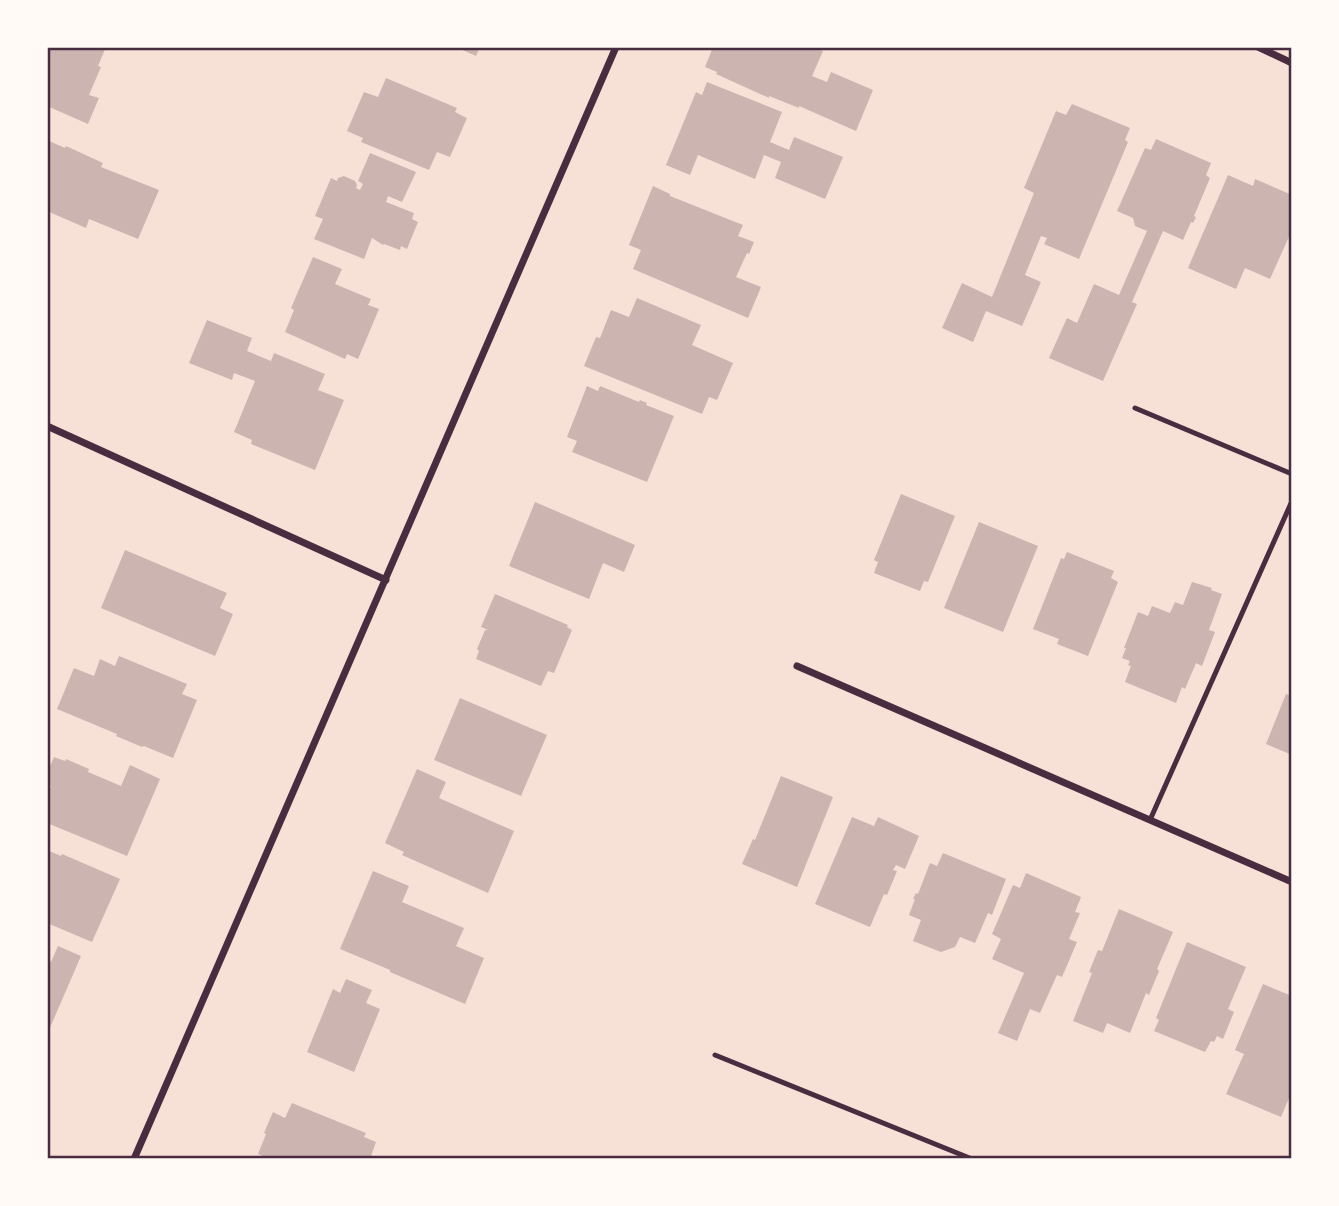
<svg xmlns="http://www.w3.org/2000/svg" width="1339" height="1206" viewBox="0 0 1339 1206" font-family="Cabin,sans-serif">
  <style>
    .building { fill: #ccb4b1 }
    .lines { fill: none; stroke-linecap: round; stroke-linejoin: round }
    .service { stroke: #4a2c40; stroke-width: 5 }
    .minor { stroke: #4a2c40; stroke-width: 7 }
    .neatline { fill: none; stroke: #4a2c40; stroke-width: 2.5 }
  </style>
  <rect width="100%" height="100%" fill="#f7e1d7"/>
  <g class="building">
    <path d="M47,47H106L98,66L101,67L89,95L99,98L88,124L47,106Z"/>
    <path d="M456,47H480L476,56Z"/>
    <path d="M713,47H813L823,51L812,76L827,82L831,72L873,90L856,131L799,106V108L769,96V98L716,74L717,72L705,67Z"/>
    <path d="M386,78L457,108L455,112L467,118L450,157L437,152L429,170L361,142L363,138L347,131L364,92L378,97Z"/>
    <path d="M707,82L782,112L770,142L789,150L794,137L843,157L825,199L775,178L781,162L764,155L755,179L698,155L690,175L666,165L696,92L702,95Z"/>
    <path d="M1072,104L1130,128L1125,140L1128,142L1079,259L1044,244L1047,238L1041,236L1025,275L1041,282L1022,326L986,311L973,342L942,328L962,283L992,297L1034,193L1024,188L1056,111L1066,115Z"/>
    <path d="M1156,139L1211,163L1206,175L1210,178L1194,216L1196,217L1193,223L1191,222L1183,240L1163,231L1132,302L1137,304L1103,381L1049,358L1067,318L1077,323L1094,284L1119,295L1147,231L1135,226L1133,218L1117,211L1145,148L1151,150Z"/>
    <path d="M47,140L65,148L66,146L103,163L101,167L159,190L138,239L89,219L86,228L47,211Z"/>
    <path d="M370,153L416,172L402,202L388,196L386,202L414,213L412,219L418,222L407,249L401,246L400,250L384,244L383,245L372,238L364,259L314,239L323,219L315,216L331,178L337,181L338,178L344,176L355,181L357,185L356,188L360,190L363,184L358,181Z"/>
    <path d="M1228,175L1253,186L1255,179L1292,195V230L1270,279L1245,268L1236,289L1188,268Z"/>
    <path d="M653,186L670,194V196L743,225L738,236L754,242L749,254L747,253L736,277L761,287L748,318L633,269L641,250L629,245Z"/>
    <path d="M313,257L342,269L335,284L371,299L368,305L379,309L358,359L347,354L345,359L285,332L294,310L291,308Z"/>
    <path d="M637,298L701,325L692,345L733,363L717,400L709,397L702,414L584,366L596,337L600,338L611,310L629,317Z"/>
    <path d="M207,320L252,338L247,351L271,361L274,353L325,374L318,390L344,400L315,470L251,444L252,440L234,432L255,381L234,373L232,380L189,363Z"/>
    <path d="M587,386L598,391L600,386L639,402L640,400L647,403L646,405L674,416L647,482L572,452L577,441L567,437Z"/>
    <path d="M901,494L955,516L928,582L924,581L920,591L874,573L878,562L874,560Z"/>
    <path d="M535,502L635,545L624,572L603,563L589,599L509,566Z"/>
    <path d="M979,522L1038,546L1003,632L944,608Z"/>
    <path d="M125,550L227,593L220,608L233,614L215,656L101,608Z"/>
    <path d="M1067,552L1114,571L1111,578L1118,582L1088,656L1057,644L1059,639L1033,629L1061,558L1064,559Z"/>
    <path d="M1192,582L1212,588L1211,590L1222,594L1209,630L1215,632L1202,666L1196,663L1185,689L1182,687L1176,703L1125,682L1131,666L1128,665L1130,661L1122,658L1126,648H1124L1138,612L1148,616L1152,606L1170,613L1175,602L1183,605Z"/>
    <path d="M495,594L568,625L567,627L572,630L554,673L548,671L541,686L476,659L479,651L477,649L485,630H488L481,627Z"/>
    <path d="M119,656L187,684L182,694L197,700L173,758L144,746L142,747L116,736L117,734L57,709L74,668L94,676L100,659L115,666Z"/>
    <path d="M1286,694L1292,696V755L1266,744Z"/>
    <path d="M460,698L547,735L521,796L434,760Z"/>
    <path d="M54,757L65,761L66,759L89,769L88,772L121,786L130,765L160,779L127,856L47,823V796L51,786L47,785V773Z"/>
    <path d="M417,769L446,782L439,798L514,831L488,893L402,855L404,852L385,843Z"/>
    <path d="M781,776L833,797L797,887L742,864L753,839L755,840Z"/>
    <path d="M852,817L874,826L878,817L919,836L905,869L896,865L893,870L897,871L887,895L884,894L870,927L815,904Z"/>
    <path d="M47,850L61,856L62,854L120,879L92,942L47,923Z"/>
    <path d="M943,853L1006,879L992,915L988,913L975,943L960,937L955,947L941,952L913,941L921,920L909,915L915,899H913L916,893L918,894L930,863L937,866Z"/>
    <path d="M373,871L409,886L402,902L464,928L456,946L484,958L465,1004L390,972V970L340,949Z"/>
    <path d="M1026,873L1081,897L1075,912L1080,913L1069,939L1077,942L1062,977L1057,975L1040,1013L1030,1009L1017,1041L998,1033L1024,973L992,959L1001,939L992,934L1013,885L1020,888Z"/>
    <path d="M1119,909L1173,932L1157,969L1159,971L1149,995L1146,993L1130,1033L1107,1023L1103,1033L1073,1021L1092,973L1089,972L1098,950L1102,951Z"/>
    <path d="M1187,942L1246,967L1228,1009L1234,1012L1223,1039L1217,1036L1214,1042L1211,1041L1205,1052L1154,1031L1159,1020L1156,1018Z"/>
    <path d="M58,946L81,956L49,1030L47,1029V960L51,962Z"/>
    <path d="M346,979L372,990L366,1003L380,1009L354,1072L307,1052L333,989L340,993Z"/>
    <path d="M1263,984L1292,996V1091L1281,1117L1226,1094L1244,1054L1235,1050Z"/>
    <path d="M292,1103L366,1133L364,1137L376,1142L370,1159H270L258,1154L266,1134L264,1133L273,1112L285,1118Z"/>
  </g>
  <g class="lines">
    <g class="service">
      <path d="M1135,408L1292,474"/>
      <path d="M1150,820L1292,501"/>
      <path d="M715,1055L972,1159"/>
    </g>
    <g class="minor">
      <path d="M1258,47L1292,63"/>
      <path d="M47,426L386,580"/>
      <path d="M797,666L1292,882"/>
      <path d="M134,1159L616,47"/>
    </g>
  </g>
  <rect width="1339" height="1206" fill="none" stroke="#fffaf5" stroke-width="98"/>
  <rect x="49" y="49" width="1241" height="1108" class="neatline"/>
</svg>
